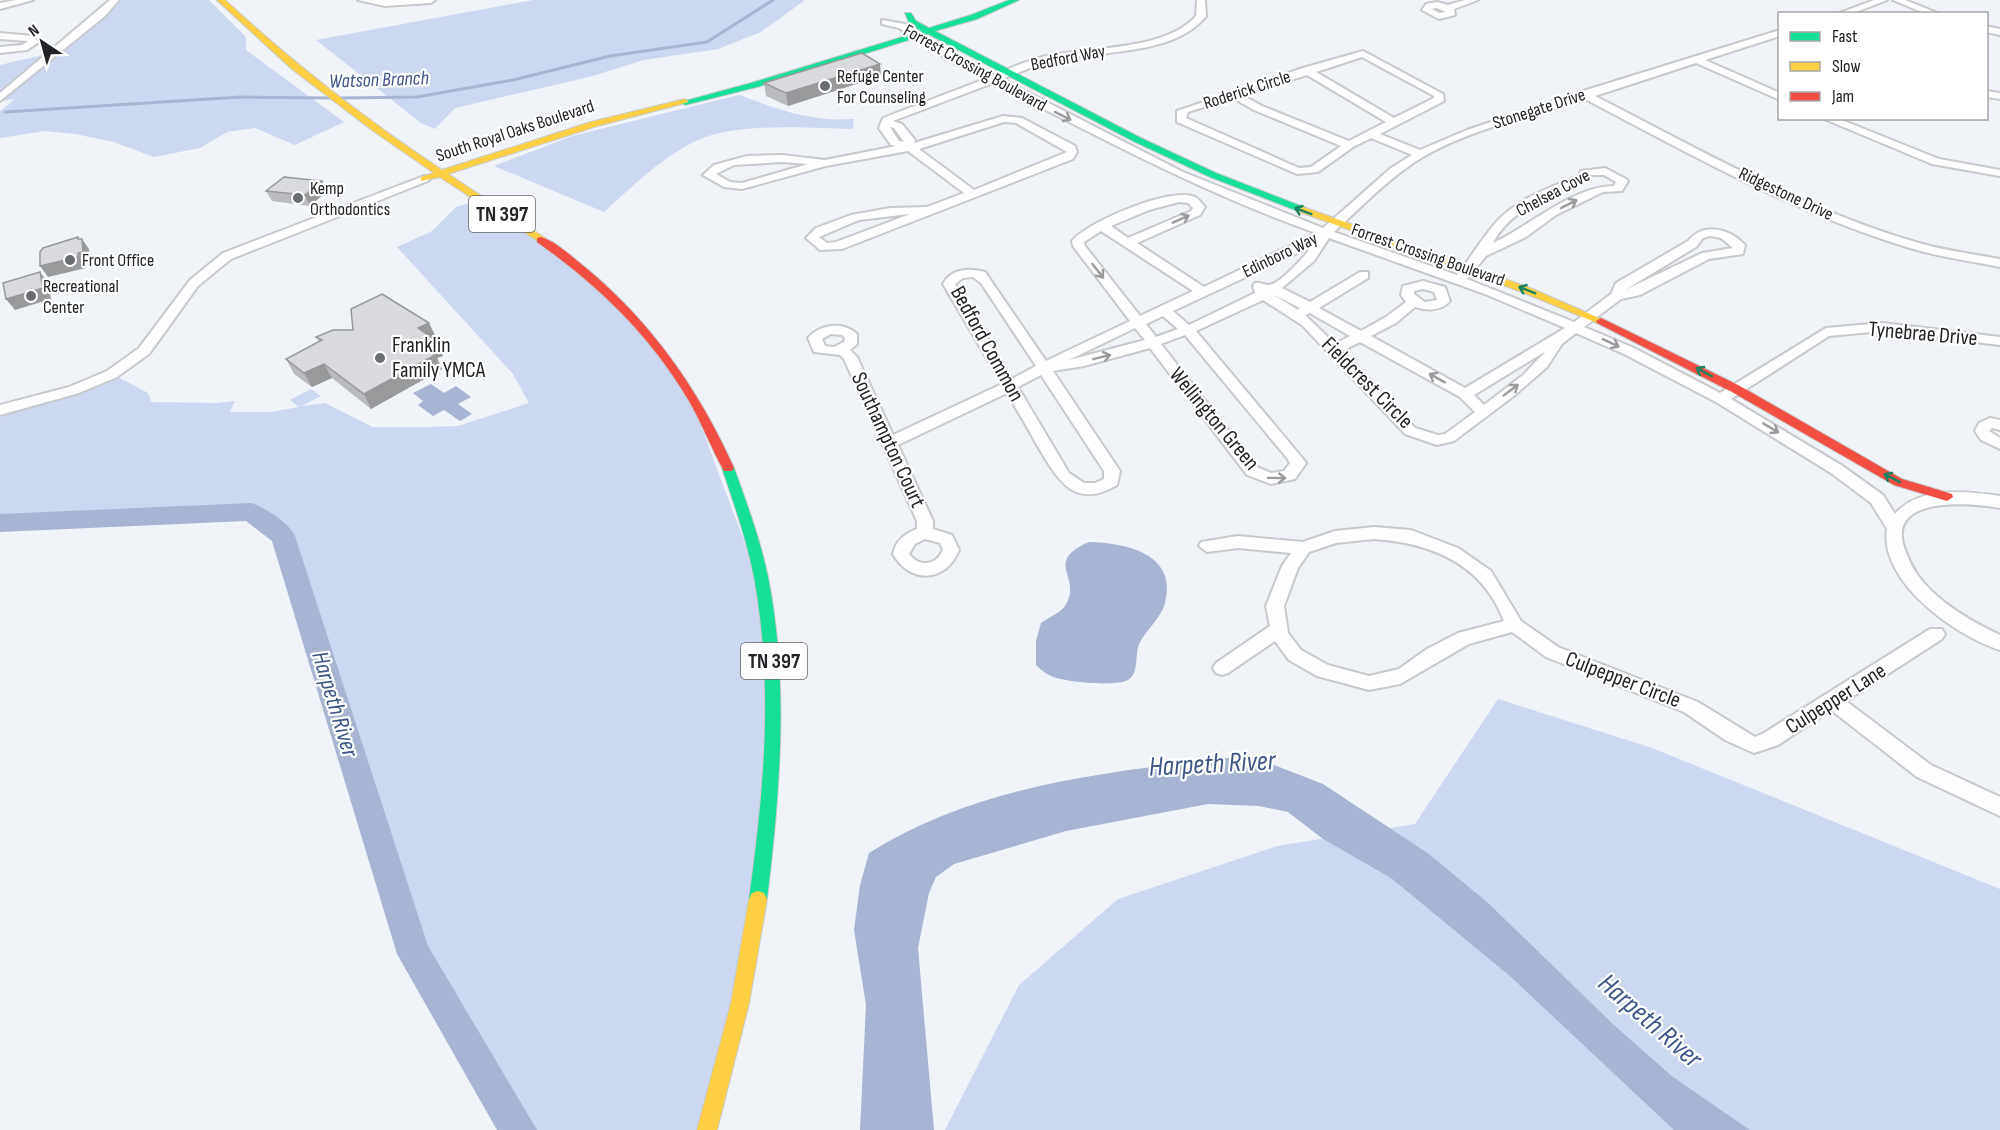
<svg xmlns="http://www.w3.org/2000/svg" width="2000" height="1130" viewBox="0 0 2000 1130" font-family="'Sofia Sans Condensed',sans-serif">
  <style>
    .green { fill: #ccd8f0 }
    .water { fill: #a7b5d2 }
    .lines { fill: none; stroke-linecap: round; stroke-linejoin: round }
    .stream { stroke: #a7b5d2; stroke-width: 3 }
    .river { fill: #a7b5d2; fill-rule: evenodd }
    .street-casing { stroke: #c7c9cd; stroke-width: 4 }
    .fast-casing { stroke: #c7c9cd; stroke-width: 2 }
    .slow-casing { stroke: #c7c9cd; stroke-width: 2 }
    .jam-casing { stroke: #c7c9cd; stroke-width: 2 }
    .street { fill: #fdfdfe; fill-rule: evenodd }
    .fast { fill: #16e098; fill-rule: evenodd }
    .slow { fill: #ffcf43; fill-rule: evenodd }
    .jam { fill: #f24e42; fill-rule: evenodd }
    .wall { fill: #babbbf }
    .shaded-wall { fill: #97999b }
    .building { fill: #d8dade; stroke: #97999b; stroke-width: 1.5 }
    .oneway { stroke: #9a9b9d }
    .oneway2 { stroke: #1c825f }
    .poi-dot { fill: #696c70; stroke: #fff; stroke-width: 2 }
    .labels { text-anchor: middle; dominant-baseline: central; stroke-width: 4.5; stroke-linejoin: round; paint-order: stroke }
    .far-street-label { font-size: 18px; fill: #212326; stroke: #fff }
    .far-poi-label { font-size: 18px; fill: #212326; stroke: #fff; text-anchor: start }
    .far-water-label { font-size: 20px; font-style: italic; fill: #3e5589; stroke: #fff }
    .shield { fill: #fff; stroke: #646567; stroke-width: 1.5 }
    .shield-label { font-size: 21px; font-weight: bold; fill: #212326 }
    .street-label { font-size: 22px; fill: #212326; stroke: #fff }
    .poi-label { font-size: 22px; fill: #212326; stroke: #fff; text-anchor: start }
    .water-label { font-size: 24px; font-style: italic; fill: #3e5589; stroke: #fff }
    .near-water-label { font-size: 28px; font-style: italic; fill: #3e5589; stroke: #fff }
  </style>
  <rect width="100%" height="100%" fill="#f0f3f8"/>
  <g class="green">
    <path d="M115,0H209L246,37V50L344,122L295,145L255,128L227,132L200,148L154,157L114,142L75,134L45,131L0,138V111L15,99L0,101V65L56,52Z"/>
    <path d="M533,0H805L761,32L718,49L644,60L589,77L455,108L435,129L421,123L316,40Z"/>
    <path d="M739,95C781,110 809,122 854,119L853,129C811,128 736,122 698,140C662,157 634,185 604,212L494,166L572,136Z"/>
    <path d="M480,200L561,253L683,378L765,597L768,818L707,1130H518L414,954L283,536L251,512L0,523V410L112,374L148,393L151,402L217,403L235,401L230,412H270L299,407L290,400L311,389L321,396L302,406L325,403L373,427H428L458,426L529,403L513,374L397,247L432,231L456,207Z"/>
    <path d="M1498,699L1652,748L2000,889V1130H945L1019,985L1118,899L1277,846L1415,824Z"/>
  </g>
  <g class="water">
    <path d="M431,384L444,393L456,386L471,397L458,404L472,414L460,421L444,410L433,416L418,405L423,401L413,393Z"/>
    <path d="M1089,542C1125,543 1178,553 1165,603C1161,618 1147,629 1140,642C1134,653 1140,673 1128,680C1115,687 1064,682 1051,676C1045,673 1041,670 1036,665V641L1041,623C1049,617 1059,614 1065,606C1084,578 1042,562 1089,542Z"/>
    <path d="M1227,758L1274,765L1323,784L1429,854L1487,902L1615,1026L1673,1077L1750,1130H1674L1511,977L1391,878L1323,839L1288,812L1259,806L1208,804L1066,831L954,864L936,877L929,893L918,948L934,1130H860L866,1005L854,930L860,885L869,853C975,786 1104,772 1227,758Z"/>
  </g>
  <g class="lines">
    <g class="stream">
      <path d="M341,98L417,97L513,80L610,56L707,42L773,0"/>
      <path d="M5,112L241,97L332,98"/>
    </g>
    <path class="river" d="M251,503C266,508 288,522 295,536L428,946L537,1130H497L397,954L272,541L246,521L0,532V514Z"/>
    <defs>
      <g id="street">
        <path d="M16,0H33L0,9V3Z"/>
        <path d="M110,0H119L105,16L0,101V93Z"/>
        <path d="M358,0H435L431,3L385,6Z"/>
        <path d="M1197,0H1205L1206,16C1173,58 1093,49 1045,63C1030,67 1016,74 1002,79L1183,172L1323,228L1391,168L1412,155L1371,138L1353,147L1318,172L1297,174L1177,122V111L1303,68L1363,51L1443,94L1444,101L1380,134L1420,150L1467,130L1580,92L1780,30V36L1705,60L1780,93V100L1696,63L1595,96C1700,150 1805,210 1919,243C1946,251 1973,254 2000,259V267C1970,261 1939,257 1910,248C1796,214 1690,154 1585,99C1532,116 1470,129 1421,158C1389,178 1362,206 1334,232L1457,275C1470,259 1480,241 1493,226C1514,200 1548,188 1578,176L1581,171L1605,168L1626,179L1628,181L1622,191L1603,192L1556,215L1526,237L1486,256L1467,279L1574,322L1611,294L1616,283L1688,241C1703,222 1729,228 1745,245L1743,254L1709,259L1640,295L1621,299L1584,327L1634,348L1720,393L1826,328L1882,323L2000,337V345L1882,331L1829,336L1731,399L1841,465L1883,495L1895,514C1919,486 1967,491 2000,496V508C1972,503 1887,495 1904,547C1909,561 1914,572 1924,583C1944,606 1973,622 2000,635V650C1956,636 1879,582 1887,529L1871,503L1831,473L1716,402L1624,354L1576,333L1562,344L1547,367L1515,395L1454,441L1437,445L1405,434L1302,325L1263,300L1196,331L1303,459L1306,463L1295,479L1271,484L1247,475L1150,348L1084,366L1053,371L1120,471L1117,485C1073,511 1057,478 1037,445C1027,427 1017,410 1007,393L898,445L933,521V529L952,535L959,550C946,583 910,584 893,554C896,540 904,534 917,529V521L844,359L840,355L814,352L808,338C820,324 843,321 857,334V344L850,350L857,357L893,435L1002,384L943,284C952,268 969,268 985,272L1046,361L1130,321L1073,246L1072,241C1087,222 1172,186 1195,197C1199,199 1202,204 1205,207L1200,215L1137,243L1204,287L1316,233C1203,193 1099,137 993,83L893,121L902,124L915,140L914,143L1003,116L1022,118L1075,146L1077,152L1073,159L842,249L820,250L806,238L816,228L851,215L890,208L927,207L964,193L908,151L826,166L742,189L724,187L703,175L714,165L747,156L782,155L825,160L896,146L891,145L879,128L883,118L985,79L947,59L899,28L882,24V20L905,24L953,55L994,75C1009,69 1026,61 1042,57C1087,46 1164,52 1196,16ZM1362,57L1434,96V98L1394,118L1316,72ZM1307,75L1386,122L1349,141L1262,106L1242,95ZM1233,98L1254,110L1341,146L1311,167L1299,168L1186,118L1188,112ZM1004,122L1016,123L1067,152L974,190L919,149ZM890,127L894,128L904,142L899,141ZM782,162L808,164L742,183L730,182L716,174L734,165ZM1589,175H1604L1616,182L1614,186C1573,186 1530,226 1493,243C1510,209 1553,194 1586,180ZM1179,202L1188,203L1193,208L1191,211L1128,238L1111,226L1149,210ZM910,214L836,242L827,243L819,237L859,220ZM1101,231L1193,291L1140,316L1085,246L1084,242ZM1710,236L1721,238L1733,248L1702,253L1625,290L1696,247L1703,238ZM1329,238L1485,294L1565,328L1465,388L1371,336L1396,323L1415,307C1428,311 1441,311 1450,301L1445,287L1423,281L1403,286L1401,295L1406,302L1386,317L1361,331L1319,308L1368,278V272H1360L1310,302L1282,288L1314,261ZM1312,246C1306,255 1280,284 1269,285C1263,285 1260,282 1255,283L1253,286L1255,293L1189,325L1173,311ZM973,277L981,283L1036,366L1012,379L955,284L963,278ZM1423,289L1434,292L1437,300L1425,302L1414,294V291ZM1272,294L1300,308L1298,310ZM1310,313L1350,336L1335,344L1305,315ZM1163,316L1178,329L1156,337L1146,324ZM1135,328L1145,340L1069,360ZM831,334L842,335L845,338L844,342L834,347L825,346L822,339ZM1185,335L1287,458L1290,463L1284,471L1271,473L1257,467L1161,344ZM1360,342L1460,397L1475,412L1445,434L1438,435L1415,428L1342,351ZM1546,351L1523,375L1484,405L1474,395ZM1041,375L1104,471V479L1095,483H1084L1069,473L1018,387ZM925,539L940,543L943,550C936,566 919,567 909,554L915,544Z"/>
        <path d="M1465,0H1478L1454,9L1455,15L1439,19L1422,10L1426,4L1437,2L1448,5ZM1437,8L1446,12L1440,13L1431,9Z"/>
        <path d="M1874,0H1887L1851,14H1837Z"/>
        <path d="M1893,0H1905L1940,14H1926Z"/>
        <path d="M1986,26L2000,29V35L1986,32Z"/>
        <path d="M0,33L33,36L39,42L27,50L0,53V47L22,45L28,41L0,39Z"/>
        <path d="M1986,91L2000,93V99L1986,97Z"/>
        <path d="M1822,118H1837L1939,159L2000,170V176L1932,164Z"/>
        <path d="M424,176L430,179L428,181L231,259L198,286L149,354L117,377L79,393L0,415V405L69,387L107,371L139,348L190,280L223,253Z"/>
        <path d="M1990,418L2000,420V430L1992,428L1989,431L2000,438V449L1981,440L1975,431L1979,423Z"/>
        <path d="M1374,527L1411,530L1458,548L1491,571L1521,621L1558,647L1698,702L1755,737L1764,733L1930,629H1942L1945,634L1942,639L1846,701L1931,765L2000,797V816L1917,777L1831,710L1778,745L1754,753L1725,740L1684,712L1546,657L1512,632L1469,644L1400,684L1369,690L1317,676L1289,660L1275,641L1228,673L1222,675L1216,673L1213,668L1216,663L1270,626L1266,606L1282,566L1291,553L1238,548L1207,552L1199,546L1201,542L1238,536L1303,542L1335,531ZM1374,539C1431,543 1482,563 1504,621L1458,633L1427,649L1399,669L1369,676L1328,665L1301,650L1288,633L1284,606L1298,568L1309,552L1336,543Z"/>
      </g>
      <g id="fast">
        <path d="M1009,0H1019L977,19L935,31L1141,138L1216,173L1306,208V212H1300L1210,177L1135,142L928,34L757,87L685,105L681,102L751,83L922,31L910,25L905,13H911L916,21L929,28L971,15Z"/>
        <path d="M728,464L734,468C747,504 760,539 768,577C789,684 780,791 767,899L764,905L758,907L752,905L749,899C764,792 774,685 754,577C747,540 734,504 722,468Z"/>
      </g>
      <g id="slow">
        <path d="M217,0H225C293,63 365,119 442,170L591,122L685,99L689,102L597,126L448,174L545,238V242L541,243L440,177L421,181V177L434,173L372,130L292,69Z"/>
        <path d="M1303,207L1530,288L1606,321L1601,324L1597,323L1522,292L1300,212L1298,210Z"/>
        <path d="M758,891L764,893L767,899L749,1003L717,1130H697L731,1003L749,899L752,893Z"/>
      </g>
      <g id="jam">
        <path d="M541,237C557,242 573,258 586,268C652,323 699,390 734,468L732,471H724C711,448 702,423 689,401C651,336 598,285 537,242V238Z"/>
        <path d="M1601,318L1740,386L1902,479L1952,494L1953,497L1947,501L1894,485L1732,392L1597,323L1596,321Z"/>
      </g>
    </defs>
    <use href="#street" class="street-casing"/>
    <use href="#fast" class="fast-casing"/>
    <use href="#slow" class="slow-casing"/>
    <use href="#jam" class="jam-casing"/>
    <use href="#street" class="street"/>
    <use href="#fast" class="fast"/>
    <use href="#slow" class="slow"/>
    <use href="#jam" class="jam"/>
  </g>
  <g class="wall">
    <path d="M881,76L788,106L766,96L764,83Z"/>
    <path d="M322,181L327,191L310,206L272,201L266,191Z"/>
    <path d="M316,337H436L432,339L436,341L443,356L437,358L442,369L371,409L332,378L312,387L294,374L286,359L319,342Z"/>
  </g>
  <g class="shaded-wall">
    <path d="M880,64L881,76L788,106L786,93Z"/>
    <path d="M322,181L327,191L310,206L305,195Z"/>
    <path d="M78,237L82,243V239L89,249L90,262L86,264V268L48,277L40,266L78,253Z"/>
    <path d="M40,272L48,283L51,299L15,310L6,299Z"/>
    <path d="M429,323L436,337L424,342L418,328Z"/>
    <path d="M436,341L443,356L437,358L442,369L371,409L364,394L424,347Z"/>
    <path d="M324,364L332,378L312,387L304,373Z"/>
  </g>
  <g class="building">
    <path d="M862,53L880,64L786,93L764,83Z"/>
    <path d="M284,177L322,181L305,195L266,191Z"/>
    <path d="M78,237V239H82L83,252L78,253V257L40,266V252L43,248Z"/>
    <path d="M40,272L43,288L6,299L3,283Z"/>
    <path d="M382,294L429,323L418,328L436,341L424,347L435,355L364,394L324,364L304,373L286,359L322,340L316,337L333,330H353L351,309Z"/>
  </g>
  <defs><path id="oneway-shaft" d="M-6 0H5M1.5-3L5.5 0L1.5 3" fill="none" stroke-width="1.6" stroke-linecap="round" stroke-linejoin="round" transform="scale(1.5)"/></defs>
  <g class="oneway">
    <use href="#oneway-shaft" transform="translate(1063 116) rotate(27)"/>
    <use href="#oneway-shaft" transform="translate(1569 204) rotate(-27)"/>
    <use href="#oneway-shaft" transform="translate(1181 219) rotate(-24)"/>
    <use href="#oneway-shaft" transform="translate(1098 271) rotate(52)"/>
    <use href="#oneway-shaft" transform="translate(1611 343) rotate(25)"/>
    <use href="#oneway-shaft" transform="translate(1102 357) rotate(-14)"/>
    <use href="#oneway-shaft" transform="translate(1437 378) rotate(-151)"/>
    <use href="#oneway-shaft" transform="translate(1511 390) rotate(-37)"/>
    <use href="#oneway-shaft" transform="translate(1771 428) rotate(31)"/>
    <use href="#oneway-shaft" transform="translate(1277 478) rotate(1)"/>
  </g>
  <g class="oneway2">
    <use href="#oneway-shaft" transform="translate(1303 211) rotate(-159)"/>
    <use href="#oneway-shaft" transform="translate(1527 290) rotate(-158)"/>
    <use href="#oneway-shaft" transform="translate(1704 372) rotate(-152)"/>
    <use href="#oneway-shaft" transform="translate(1892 478) rotate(-153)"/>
  </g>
  <g class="poi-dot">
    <circle cx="825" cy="86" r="6"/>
    <circle cx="298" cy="198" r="6"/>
    <circle cx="70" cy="260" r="6"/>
    <circle cx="31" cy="296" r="6"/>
    <circle cx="380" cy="358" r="6"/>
  </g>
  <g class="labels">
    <g class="far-street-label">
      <text transform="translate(1068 58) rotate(-11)">Bedford Way</text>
      <text transform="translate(975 68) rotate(29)">Forrest Crossing Boulevard</text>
      <text transform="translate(1247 90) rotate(-18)">Roderick Circle</text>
      <text transform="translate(1539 109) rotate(-18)">Stonegate Drive</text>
      <text transform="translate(515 131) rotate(-18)">South Royal Oaks Boulevard</text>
      <text transform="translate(1553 193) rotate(-28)">Chelsea Cove</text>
      <text transform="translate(1786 194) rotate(25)">Ridgestone Drive</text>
      <text transform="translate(1280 255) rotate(-26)">Edinboro Way</text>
      <text transform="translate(1428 255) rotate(19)">Forrest Crossing Boulevard</text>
    </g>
    <g class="far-poi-label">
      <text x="837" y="76">Refuge Center<tspan x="837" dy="21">For Counseling</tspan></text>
      <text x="310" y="188">Kemp<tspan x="310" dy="21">Orthodontics</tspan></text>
      <text x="82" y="260">Front Office</text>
      <text x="43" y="286">Recreational<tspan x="43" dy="21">Center</tspan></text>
    </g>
    <g class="far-water-label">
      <text transform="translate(379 80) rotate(-2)">Watson Branch</text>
    </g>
    <g class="shield">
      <rect x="469" y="196" width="66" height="36" rx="4.5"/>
      <rect x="741" y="643" width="66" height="36" rx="4.5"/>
    </g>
    <g class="shield-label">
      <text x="502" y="214">TN 397</text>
      <text x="774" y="661">TN 397</text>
    </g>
    <g class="street-label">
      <text transform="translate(1923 334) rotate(5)">Tynebrae Drive</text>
      <text transform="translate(987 344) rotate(61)">Bedford Common</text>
      <text transform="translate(1367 383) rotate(45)">Fieldcrest Circle</text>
      <text transform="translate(1214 419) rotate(50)">Wellington Green</text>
      <text transform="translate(888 440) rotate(65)">Southampton Court</text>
      <text transform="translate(1623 680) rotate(21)">Culpepper Circle</text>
      <text transform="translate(1836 699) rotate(-32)">Culpepper Lane</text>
    </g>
    <g class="poi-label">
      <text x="392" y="345">Franklin<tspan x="392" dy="25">Family YMCA</tspan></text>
    </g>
    <g class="water-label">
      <text transform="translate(335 704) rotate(73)">Harpeth River</text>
    </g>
    <g class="near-water-label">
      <text transform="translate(1212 764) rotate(-3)">Harpeth River</text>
      <text transform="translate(1650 1021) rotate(41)">Harpeth River</text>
    </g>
  </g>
  <rect x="1778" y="12" width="210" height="108" fill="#ffffff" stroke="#a6a7a8" stroke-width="1.5"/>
  <rect x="1790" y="32" width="30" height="9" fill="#16e098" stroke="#a6a7a8" stroke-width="1.5"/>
  <text x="1832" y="42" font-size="18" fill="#212326">Fast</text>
  <rect x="1790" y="62" width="30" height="9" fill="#ffcf43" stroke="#a6a7a8" stroke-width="1.5"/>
  <text x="1832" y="72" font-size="18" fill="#212326">Slow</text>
  <rect x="1790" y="92" width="30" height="9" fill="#f24e42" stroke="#a6a7a8" stroke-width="1.5"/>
  <text x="1832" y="102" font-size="18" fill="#212326">Jam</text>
  <g transform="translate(42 42) rotate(324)" stroke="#ffffff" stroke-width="4.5" paint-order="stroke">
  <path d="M0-4.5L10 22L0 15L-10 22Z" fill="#212326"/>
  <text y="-9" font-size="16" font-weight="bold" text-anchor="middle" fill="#212326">N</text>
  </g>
</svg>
